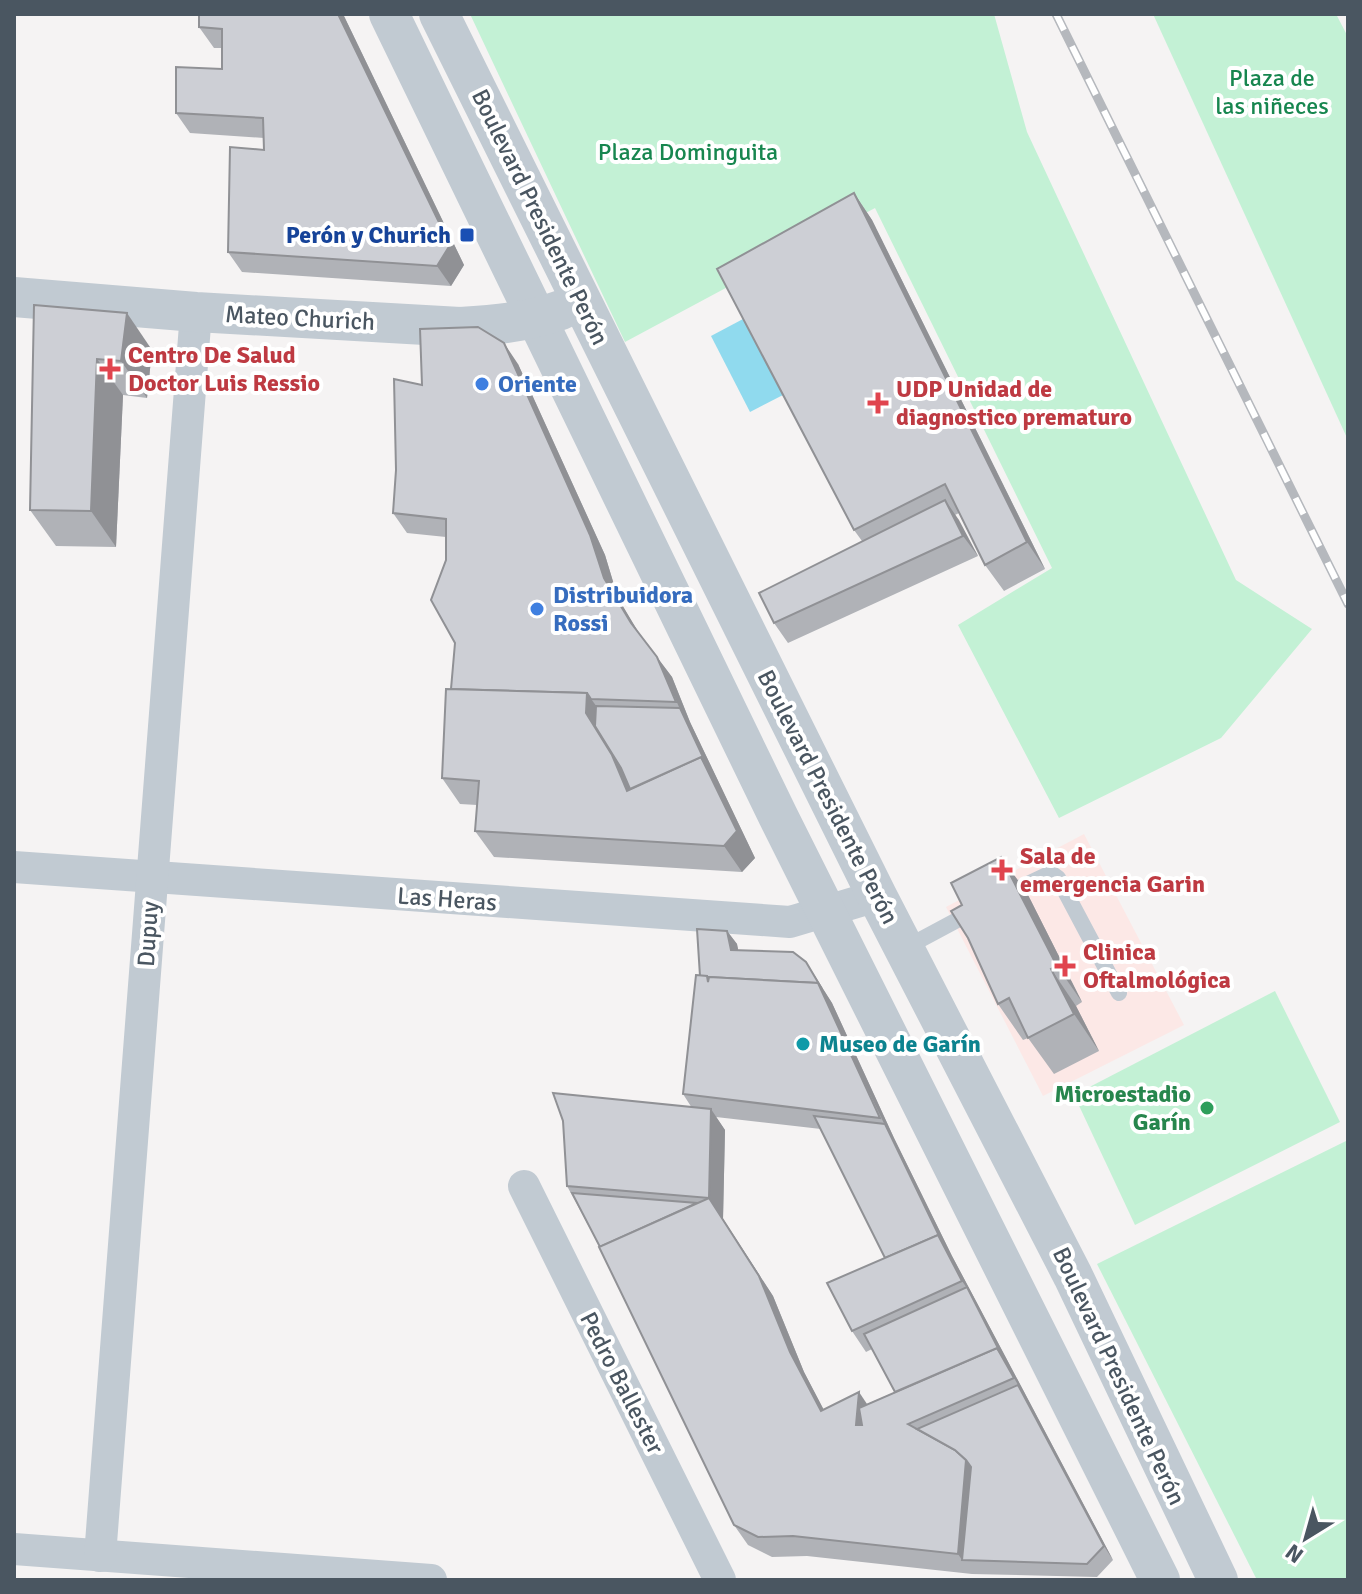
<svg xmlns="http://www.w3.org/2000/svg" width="1362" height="1594" viewBox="0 0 1362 1594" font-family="Signika,sans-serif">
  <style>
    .medical { fill: #fce8e6 }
    .green { fill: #c3f1d5 }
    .water { fill: #90daee }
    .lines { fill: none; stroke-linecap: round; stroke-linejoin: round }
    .service { stroke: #c1cad2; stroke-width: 16 }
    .minor { stroke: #c1cad2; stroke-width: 32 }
    .tertiary { stroke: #c1cad2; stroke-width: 40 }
    .rail-casing { stroke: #b5b8bd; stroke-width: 9 }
    .rail { stroke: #fff; stroke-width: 6; stroke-dasharray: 18; stroke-linecap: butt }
    .wall { fill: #b0b2b7; fill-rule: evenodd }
    .shaded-wall { fill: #909195 }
    .building { fill: #cdcfd5; stroke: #909195; stroke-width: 2 }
    .transit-dot { fill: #1a4fb4; stroke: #fff; stroke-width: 3 }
    .health-dot { fill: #e0444e; stroke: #fff; stroke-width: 3 }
    .shop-dot { fill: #3f7fe0; stroke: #fff; stroke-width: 3 }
    .culture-dot { fill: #0f9aa8; stroke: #fff; stroke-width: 3 }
    .leisure-dot { fill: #2e9e5b; stroke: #fff; stroke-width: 3 }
    .labels { text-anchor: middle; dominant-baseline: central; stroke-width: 8; stroke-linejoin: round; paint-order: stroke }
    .park-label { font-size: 24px; fill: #17864f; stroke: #fff }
    .street-label { font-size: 24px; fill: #4a5661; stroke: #fff }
    .transit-label { font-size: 24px; font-weight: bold; fill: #164399; stroke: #fff; text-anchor: end }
    .health-label { font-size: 24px; font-weight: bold; fill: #be3a42; stroke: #fff; text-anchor: start }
    .shop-label { font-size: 24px; font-weight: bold; fill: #366cbe; stroke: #fff; text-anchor: start }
    .culture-label { font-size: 24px; font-weight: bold; fill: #0d838f; stroke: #fff; text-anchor: start }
    .leisure-label { font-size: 24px; font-weight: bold; fill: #27864d; stroke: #fff; text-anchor: end }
  </style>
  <rect width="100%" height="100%" fill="#f5f3f3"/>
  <path class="medical" d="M1084,834L1184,1025L1043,1096L946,907Z"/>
  <g class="green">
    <path d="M470,14H994L1027,132L1236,580L1312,629L1221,738L1059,818L958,625L1052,568L875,208L625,342Z"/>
    <path d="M1153,14H1336L1348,37V440Z"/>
    <path d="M1275,991L1340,1122L1135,1225L1074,1095Z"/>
    <path d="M1348,1140V1580H1257L1097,1264Z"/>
  </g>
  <path class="water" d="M743,319L783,395L750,412L711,336Z"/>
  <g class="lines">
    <g class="service">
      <path d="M1005,895L1051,873L1058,878L1119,993"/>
      <path d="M905,948L974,911"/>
    </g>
    <g class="minor">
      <path d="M14,867L790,922L877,896"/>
      <path d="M524,1186L720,1580"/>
      <path d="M14,1549L431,1580"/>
      <path d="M100,1556L196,312"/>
    </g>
    <g class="tertiary">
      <path d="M389,14L778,816L1160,1580"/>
      <path d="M439,14L877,896L1073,1276L1218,1580"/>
      <path d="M14,297L196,312L460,327C495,325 528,322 561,310"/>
    </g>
    <defs>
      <path id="rail" d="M1056,14L1348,604"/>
    </defs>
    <use href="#rail" class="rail-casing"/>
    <use href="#rail" class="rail"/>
  </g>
  <g class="wall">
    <path d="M199,14H343L464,265L451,286L242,272L228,252L264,150V138L190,133L176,113L222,69V48H214L199,27Z"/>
    <path d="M854,193L872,220L1045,569L1004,591L985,565L959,513L955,515L978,556L788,643L774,623L862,541L854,530Z"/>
    <path d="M34,305L152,350L147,398L123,395L116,547L56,546L30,510Z"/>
    <path d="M518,364L605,555L618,598L639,634L672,677L690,722L755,858L742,872L494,857L475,831L477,805L460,804L442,778L455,643L446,560V537L407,533L393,513L422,385Z"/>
    <path d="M1001,857L1027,893L1082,1002L1076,1006L1099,1051L1054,1074L1028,1038L1023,1040L998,1004L962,905Z"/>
    <path d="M727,931L737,944L738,950L806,962L832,1003L894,1138L952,1256L1113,1560L1097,1577L972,1574L807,1556L772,1557L748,1545L734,1525L600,1247L567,1186L692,1108L683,1094L700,976ZM716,1117L821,1129L885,1258L852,1331L866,1352L872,1349L895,1392L867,1404L823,1409L804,1372L773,1296L723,1219L725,1130Z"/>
  </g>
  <g class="shaded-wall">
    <path d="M338,14H343L464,265L451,286L437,266Z"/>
    <path d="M854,193L872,220L1045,569L1027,542Z"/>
    <path d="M127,313L152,350L147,398L121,361Z"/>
    <path d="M504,343L518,364L605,555L618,598L645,643L631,623L604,578Z"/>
    <path d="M97,359L123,395L116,547L91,511Z"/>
    <path d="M945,500L959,520L978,556L963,536Z"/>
    <path d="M657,657L672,677L690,722L755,858L742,872L724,846L701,757Z"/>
    <path d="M587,693L606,720L639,801L627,791L586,713Z"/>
    <path d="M1001,857L1027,893L1082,1002L1057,966Z"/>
    <path d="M727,931L737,944L741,964L731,950Z"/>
    <path d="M806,962L832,1003L894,1138L952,1256L976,1301L962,1281L938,1235Z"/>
    <path d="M1051,969L1076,1006L1099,1051L1074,1014Z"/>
    <path d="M711,1109L725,1130L723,1219L773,1296L804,1372L835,1431L821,1411L709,1198Z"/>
    <path d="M967,1287L976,1301L1113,1560L1104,1546L1018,1385L997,1348Z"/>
    <path d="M859,1392L873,1413L870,1445L856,1425Z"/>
    <path d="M966,1460L980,1481L962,1560L958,1554Z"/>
  </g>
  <g class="building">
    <path d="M199,14H338L450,245L437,266L228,252L230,147L264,150L263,118L176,113V67L222,69V29L199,27Z"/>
    <path d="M854,193L1027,542L985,565L945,484L854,530L717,269Z"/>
    <path d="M34,305L127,313L121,361L97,359L91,511L30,510Z"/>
    <path d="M478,327L504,343L590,535L604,578L631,623L657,657L676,702L591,699L587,693L451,689L455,643L431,600L446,560V519L393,513L396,470L394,379L422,385L420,329Z"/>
    <path d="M945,500L963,536L774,623L759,593Z"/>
    <path d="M446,689L587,693L586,713L612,755L627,791L701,757L737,831L724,846L475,831L479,781L442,778Z"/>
    <path d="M596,706L680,708L709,770L701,757L630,789L621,768L595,726Z"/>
    <path d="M1001,857L1057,966L1051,969L1074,1014L1028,1038L1009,998L998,1004L968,938L951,911L962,905L951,883Z"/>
    <path d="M697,929L727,931L731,950L793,952L806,962L822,989L818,983L709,977L708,978L707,976H700Z"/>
    <path d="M696,975L707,976L708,982L709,977L818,983L880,1118L683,1094Z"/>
    <path d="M553,1093L711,1109L709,1198L567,1186L563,1121Z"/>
    <path d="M814,1116L885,1124L942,1242L938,1235L885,1258Z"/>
    <path d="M572,1193L697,1203L600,1247Z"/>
    <path d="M709,1198L759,1276L790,1352L821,1411L859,1392L856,1425H862L859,1408L997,1348L1014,1378L908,1424L955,1450L966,1460L958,1554L793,1536L758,1537L734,1525L599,1247Z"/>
    <path d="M938,1235L962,1281L852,1331L827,1283Z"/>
    <path d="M967,1287L1001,1354L997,1348L895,1392L864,1334Z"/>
    <path d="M1018,1385L1104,1546L1087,1564L962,1560L971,1467L966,1460L955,1450L917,1429Z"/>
  </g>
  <rect class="transit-dot" x="459" y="227" width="16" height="16" rx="4"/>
  <g class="health-dot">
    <path d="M106 357h8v8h8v8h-8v8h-8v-8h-8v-8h8z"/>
    <path d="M874 391h8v8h8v8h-8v8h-8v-8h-8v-8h8z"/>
    <path d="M998 858h8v8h8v8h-8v8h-8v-8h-8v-8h8z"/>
    <path d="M1061 954h8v8h8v8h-8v8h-8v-8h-8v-8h8z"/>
  </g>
  <g class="shop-dot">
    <circle cx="482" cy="384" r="8"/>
    <circle cx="537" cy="609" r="8"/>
  </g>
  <circle class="culture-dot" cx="803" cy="1044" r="8"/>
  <circle class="leisure-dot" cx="1207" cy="1108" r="8"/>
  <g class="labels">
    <g class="park-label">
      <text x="1272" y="78">Plaza de<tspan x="1272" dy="28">las niñeces</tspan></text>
      <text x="688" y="152">Plaza Dominguita</text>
    </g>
    <g class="street-label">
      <text transform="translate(540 217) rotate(64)">Boulevard Presidente Perón</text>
      <text transform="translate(300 318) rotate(3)">Mateo Churich</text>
      <text transform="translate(828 797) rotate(63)">Boulevard Presidente Perón</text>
      <text transform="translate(447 899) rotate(4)">Las Heras</text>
      <text transform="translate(148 934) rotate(-86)">Dupuy</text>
      <text transform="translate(1119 1376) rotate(65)">Boulevard Presidente Perón</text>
      <text transform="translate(622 1383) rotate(63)">Pedro Ballester</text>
    </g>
    <g class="transit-label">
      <text x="451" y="235">Perón y Churich</text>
    </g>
    <g class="health-label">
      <text x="128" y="355">Centro De Salud<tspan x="128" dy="28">Doctor Luis Ressio</tspan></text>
      <text x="896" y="389">UDP Unidad de<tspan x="896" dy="28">diagnostico prematuro</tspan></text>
      <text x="1020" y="856">Sala de<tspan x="1020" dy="28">emergencia Garin</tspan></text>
      <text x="1083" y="952">Clinica<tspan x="1083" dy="28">Oftalmológica</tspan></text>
    </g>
    <g class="shop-label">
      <text x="498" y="384">Oriente</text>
      <text x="553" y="595">Distribuidora<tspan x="553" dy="28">Rossi</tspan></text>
    </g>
    <g class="culture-label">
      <text x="819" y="1044">Museo de Garín</text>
    </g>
    <g class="leisure-label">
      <text x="1191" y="1094">Microestadio<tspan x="1191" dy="28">Garín</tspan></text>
    </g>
  </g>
  <rect width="1362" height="1594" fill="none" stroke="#4a5661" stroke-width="32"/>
  <g transform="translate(1306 1538) rotate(217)" stroke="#ffffff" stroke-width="6" paint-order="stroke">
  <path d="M0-6L14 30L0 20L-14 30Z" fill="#4a5661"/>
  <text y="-12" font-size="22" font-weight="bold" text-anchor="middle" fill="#4a5661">N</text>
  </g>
</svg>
